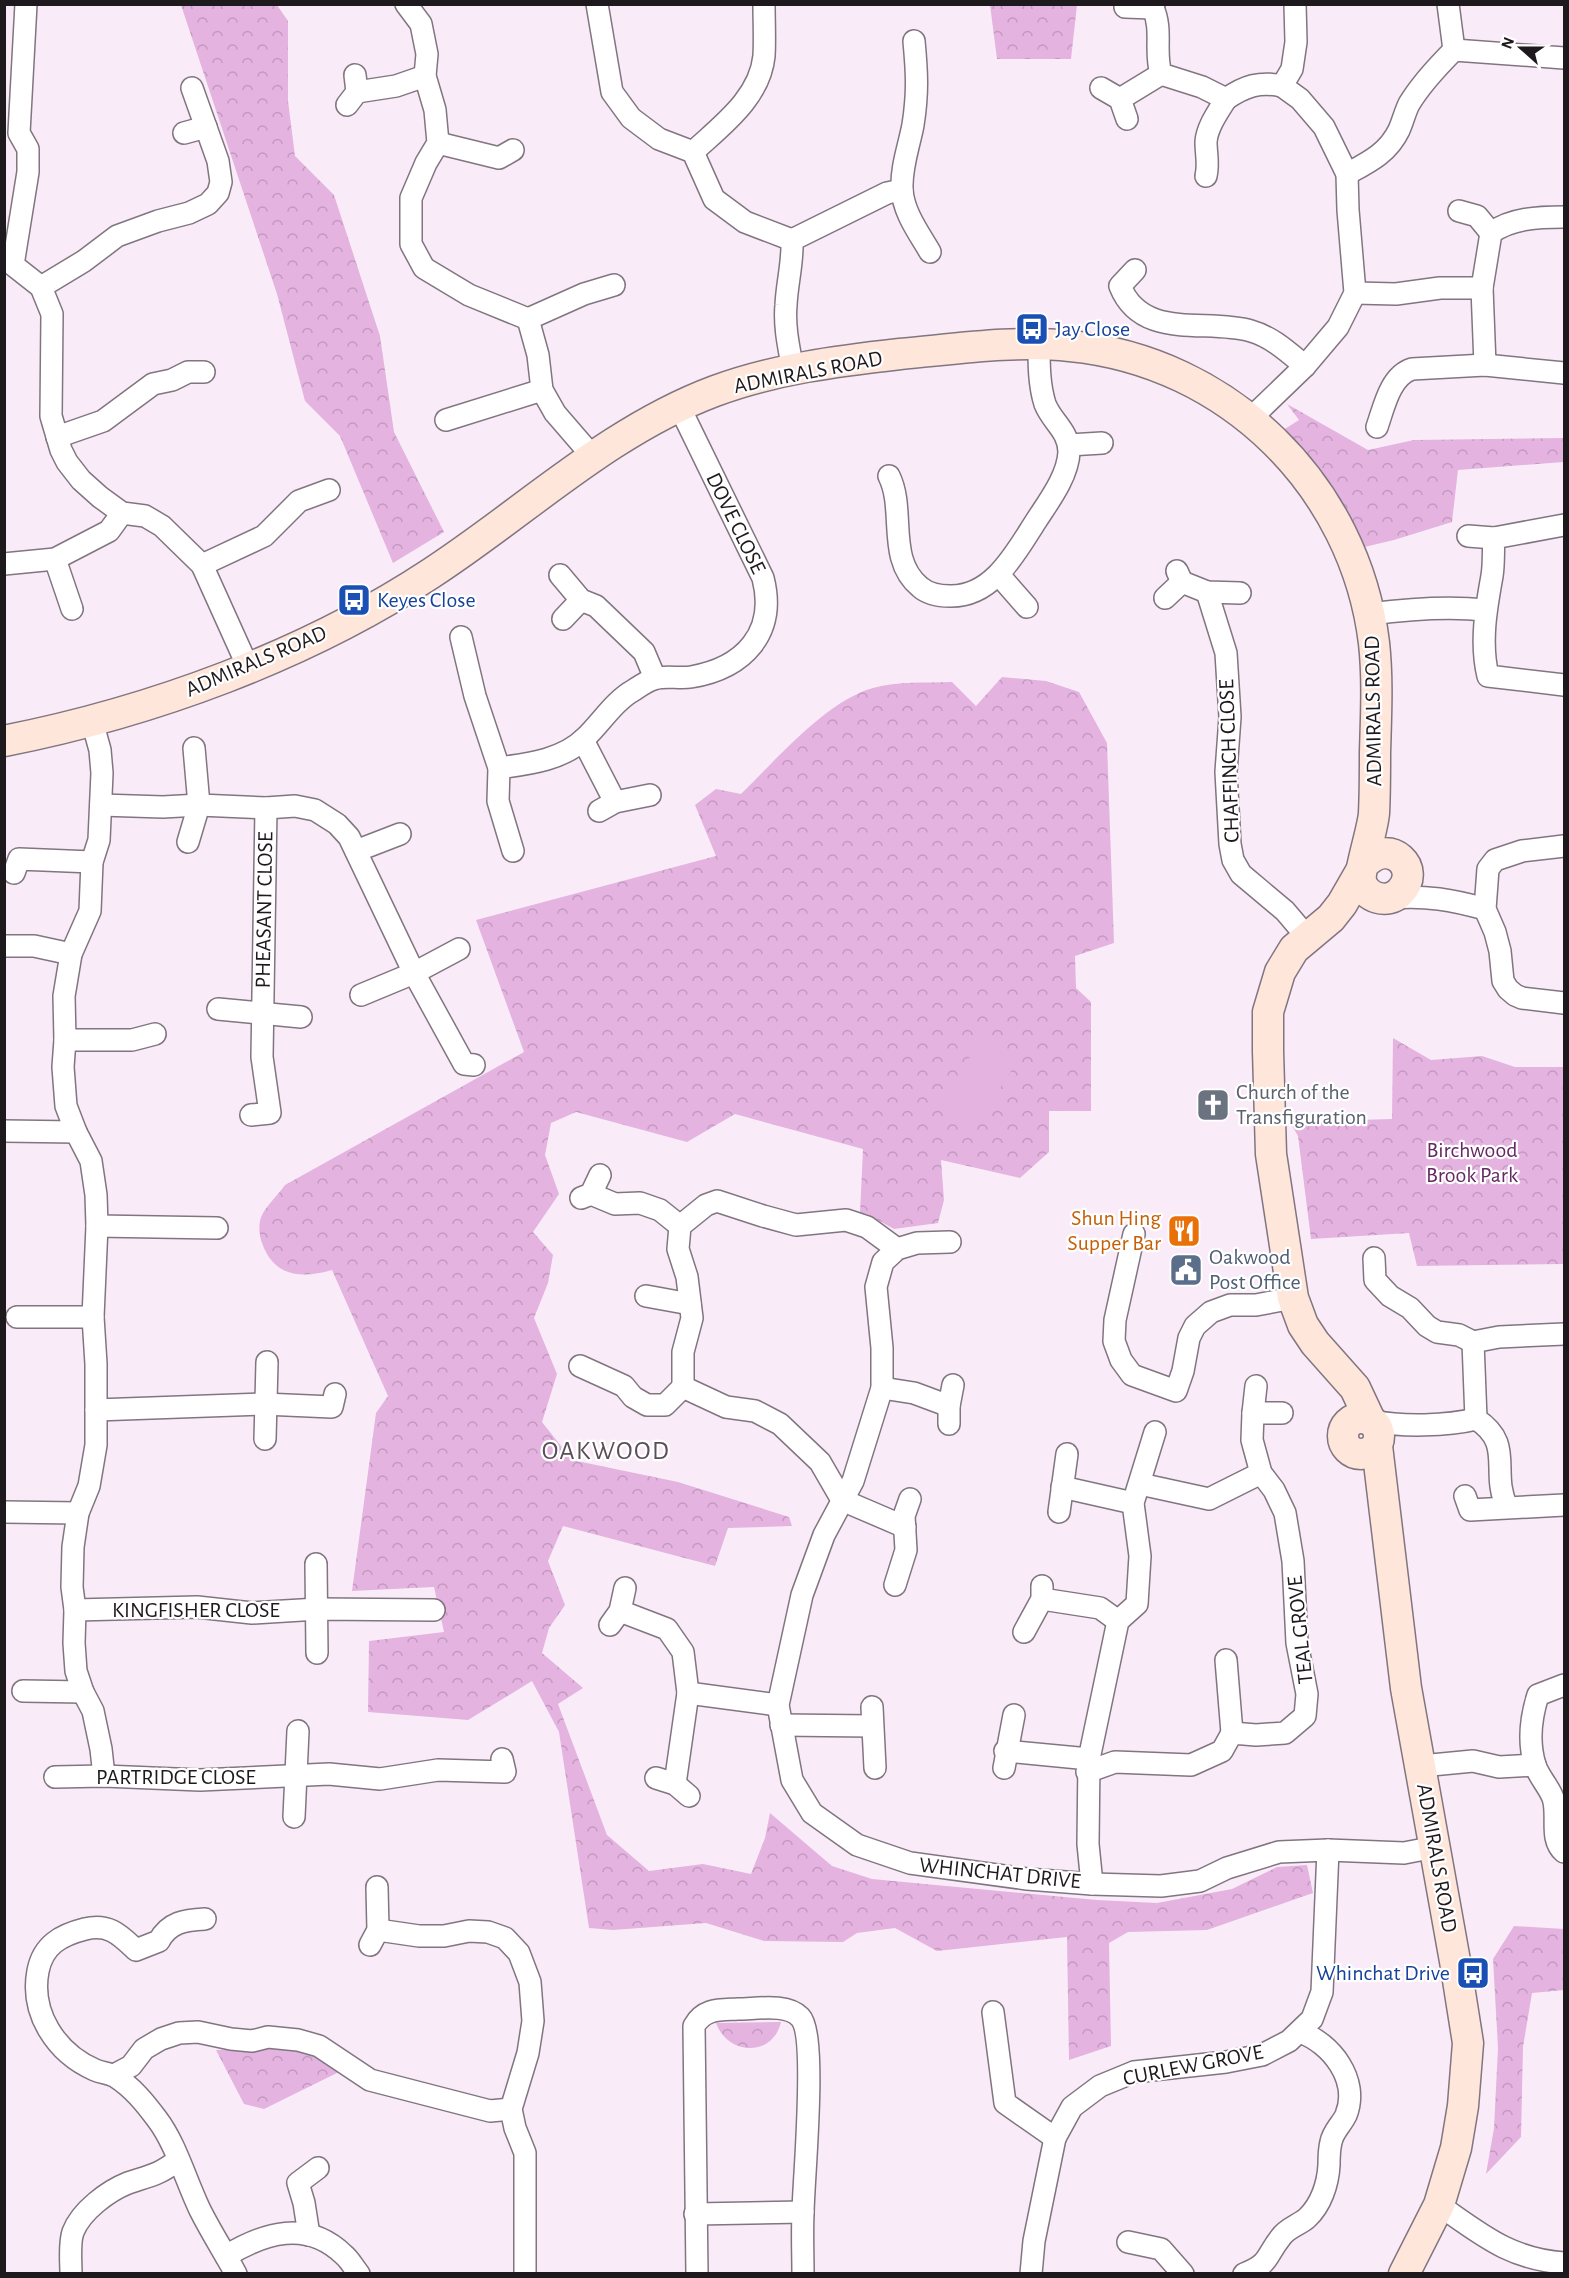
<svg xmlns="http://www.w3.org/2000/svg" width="1569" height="2278" viewBox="0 0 1569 2278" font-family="'Alegreya Sans',sans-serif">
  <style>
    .forest { fill: url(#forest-crowns) }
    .pitch { fill: #e4b3e0 }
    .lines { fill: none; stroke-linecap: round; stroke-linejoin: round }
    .street-casing { stroke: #817580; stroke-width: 24 }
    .secondary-casing { stroke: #817580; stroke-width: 33 }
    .street { stroke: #fff; stroke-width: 21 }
    .secondary { stroke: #fee6da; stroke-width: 30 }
    .labels { text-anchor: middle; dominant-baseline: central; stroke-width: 4.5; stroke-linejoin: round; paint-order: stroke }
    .transit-label { font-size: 22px; fill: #164399; stroke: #fff; text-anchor: start }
    .street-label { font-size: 22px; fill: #1e191d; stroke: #fff }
    .worship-label { font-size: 22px; fill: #5b616d; stroke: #fff; text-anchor: start }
    .park-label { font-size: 22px; fill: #642962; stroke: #fff }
    .food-label { font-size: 22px; fill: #c56008; stroke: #fff; text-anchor: end }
    .service-label { font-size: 22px; fill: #4e5e75; stroke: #fff; text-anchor: start }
    .quarter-label { font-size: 26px; letter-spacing: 1.5px; fill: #5a4e59; stroke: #fff }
  </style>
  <defs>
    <pattern id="forest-crowns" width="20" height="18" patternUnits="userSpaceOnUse" patternTransform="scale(1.5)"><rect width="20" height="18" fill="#e4b3e0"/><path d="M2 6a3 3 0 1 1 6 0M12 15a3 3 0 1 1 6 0" fill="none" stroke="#c399c0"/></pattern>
  </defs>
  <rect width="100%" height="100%" fill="#f9ecf8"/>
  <g class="forest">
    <path d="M181,5H277L288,21V101L295,156L334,195L380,336L394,432L444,532L393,563L340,436L305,401L277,294Z"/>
    <path d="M990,5H1077L1071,59H997Z"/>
    <path d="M1287,404L1368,450L1414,440L1564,438V462L1458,470L1452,522L1394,540L1356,549L1277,434L1299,420Z"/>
    <path d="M1002,677L1046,681L1079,692L1107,743L1114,943L1075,956L1076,988L1091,1002V1111H1049V1152L1020,1178L941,1160L944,1200L938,1223L894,1229L867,1214L860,1213L863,1149L735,1114L687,1142L576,1112L551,1123L545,1155L559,1194L533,1232L553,1255L548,1283L534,1318L557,1374L542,1422L572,1460L678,1482L789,1517L792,1526L728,1528L715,1566L563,1526L548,1561L565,1605L549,1628L542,1653L583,1688L558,1704L607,1835L649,1871L703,1864L751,1874L765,1838L770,1813L832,1866L872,1879L1097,1900L1157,1903L1232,1889L1277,1867L1307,1865L1313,1893L1207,1930L1128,1932L1109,1943L1111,2046L1069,2060L1067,1937L937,1951L895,1928L857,1933L843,1942L764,1941L706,1923L613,1930L589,1928L559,1732L532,1681L468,1720L368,1712L369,1641L444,1632L434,1587L352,1591L376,1413L388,1396L332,1270C301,1279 274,1277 262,1243C259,1235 258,1223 262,1215C267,1205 278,1195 285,1185L524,1052L476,920L716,856L695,805L716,789L741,794C776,760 826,701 873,688C898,681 926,683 952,682L976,706Z"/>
    <path d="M1393,1038L1431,1060L1482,1056L1515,1067H1564V1264L1417,1266L1409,1233L1311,1239L1298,1136L1290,1122L1392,1119Z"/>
    <path d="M1514,1926L1564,1929V1990L1532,1993L1523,2047L1521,2137L1486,2174L1494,2128L1498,2048L1493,1959Z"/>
    <path d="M781,2022C773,2057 728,2056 716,2023Z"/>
    <path d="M270,2043L319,2056L339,2072L264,2109L244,2104L216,2050L240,2049Z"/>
  </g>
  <path class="pitch" d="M983,1036L1019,1059L973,1129L938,1106Z"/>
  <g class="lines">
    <defs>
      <g id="street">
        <path d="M26,4L19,133L28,149V172L13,265L41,287L52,314L51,416L61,450L67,462L81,480L100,497L122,513L145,516L162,526L202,565L248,667"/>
        <path d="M406,4L421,24L427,54L425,76L435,110L438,143L426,163L411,198V244L424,268L469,295L528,319L538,355L542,390L555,413L593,457"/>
        <path d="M597,4L612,92L631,118L659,139L693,152L714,199L745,222L792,240C793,262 787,283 786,305C784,327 789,348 793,370"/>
        <path d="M1448,4L1454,50"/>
        <path d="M1125,7L1153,8L1154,4"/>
        <path d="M1153,8C1163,30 1154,52 1161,74L1202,87L1226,99C1245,86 1260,81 1282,86"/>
        <path d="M914,41C917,73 918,93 913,125C909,146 901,167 902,189C903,212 919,233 930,252"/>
        <path d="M1101,88L1120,99L1127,119"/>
        <path d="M357,92L396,86L425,76"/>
        <path d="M1120,99L1161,74"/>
        <path d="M347,105L357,92L355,75"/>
        <path d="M184,133L206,127"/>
        <path d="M438,143L499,158L513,150"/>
        <path d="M693,152C721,126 760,98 764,56C765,39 764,22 764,4"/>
        <path d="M1347,174C1369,162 1388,153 1399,130C1403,121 1405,112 1409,104C1421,84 1438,66 1454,50L1564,58"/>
        <path d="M1206,176C1209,164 1206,154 1206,142C1207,127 1218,112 1226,99"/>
        <path d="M1459,211L1477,216L1491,233"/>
        <path d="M792,240L887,193L902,190"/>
        <path d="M1135,270L1120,286C1142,341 1206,318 1251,331C1272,337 1288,352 1305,366"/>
        <path d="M41,287L84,261L117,236L158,221L189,213L208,204L218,193L221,182L218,161L192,88"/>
        <path d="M1482,288L1485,365"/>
        <path d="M1355,293L1396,294L1440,288H1482L1491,233C1511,218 1539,217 1564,217"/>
        <path d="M528,319L584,294L614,285"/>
        <path d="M1250,419L1305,366L1338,327L1355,293L1348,210L1347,174L1324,127L1300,99L1282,86L1292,69L1296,42L1295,4"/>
        <path d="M446,420L542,390"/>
        <path d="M1377,427C1384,407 1390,376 1412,369L1485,365L1564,373"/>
        <path d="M57,437L103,421L153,384L172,380L188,372H204"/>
        <path d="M1069,445L1102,443"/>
        <path d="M889,476C906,510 886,559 920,587C928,594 940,596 950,596C993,597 1016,552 1036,521C1049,501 1068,476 1069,452C1069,431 1052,422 1045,404C1039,385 1039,364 1039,345"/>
        <path d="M1564,525L1494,538C1493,550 1494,564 1492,576C1486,609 1480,643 1488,676L1564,685"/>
        <path d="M1468,536L1494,538"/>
        <path d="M55,559L72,609"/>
        <path d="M4,564L55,559L109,531L122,513"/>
        <path d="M202,565L264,536L299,501L329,490"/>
        <path d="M560,575L581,600L596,606L644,652L655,678"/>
        <path d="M999,575L1027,607"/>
        <path d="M1182,582L1207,592L1240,593"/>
        <path d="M1207,592L1226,653L1230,717L1226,772L1230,844L1233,860L1241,874L1285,911L1307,937"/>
        <path d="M1165,598L1182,582L1177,571"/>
        <path d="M1370,614C1409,609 1446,606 1485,610"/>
        <path d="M563,619L581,600"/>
        <path d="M461,637L475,696L499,768L498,801L513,851"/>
        <path d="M92,721L100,750L102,773L99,840L92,862L90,911L71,954L64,996L65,1040L63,1067L66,1106L76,1132L91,1161L96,1195L97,1226L93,1317L96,1364V1445L89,1486L78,1513L73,1547L72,1587L75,1610L74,1643L76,1671L83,1692L93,1711L101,1749L104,1776"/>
        <path d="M583,740L615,802"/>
        <path d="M499,768C528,764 563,760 585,738C601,723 614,701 634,690C640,686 647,681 654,679C665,675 679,679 691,677C744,668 777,633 763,578L679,406"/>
        <path d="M101,805L163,807L199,805L266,808L295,806L315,810L337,824L349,837L414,973L464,1064L474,1065"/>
        <path d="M599,811L615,802L650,795"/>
        <path d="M188,842L199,805L194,748"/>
        <path d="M1564,846L1522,851L1495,860L1488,869L1485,909L1495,932L1500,951L1503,981L1508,989L1515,995L1522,998L1564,1003"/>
        <path d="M356,851L400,834"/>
        <path d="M14,873L19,859L92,862"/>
        <path d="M1392,898C1425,895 1453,900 1485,909"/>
        <path d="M4,946H34L71,954"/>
        <path d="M361,995L414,973L459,949"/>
        <path d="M218,1009L301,1017"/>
        <path d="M65,1040H132L155,1034"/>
        <path d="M251,1115L270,1113L262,1057L266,808"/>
        <path d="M4,1131L76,1132"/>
        <path d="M591,1194L615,1204L640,1203L660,1210L680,1226"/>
        <path d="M581,1198L591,1194L600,1175"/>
        <path d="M97,1226L217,1228"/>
        <path d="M1134,1234L1115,1320L1114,1341L1121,1360L1132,1375L1176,1391L1183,1371L1189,1338L1195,1326L1211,1312L1230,1305H1256L1293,1298"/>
        <path d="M950,1242L917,1243L897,1249L883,1262L876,1287L882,1348V1388L853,1481L824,1535L802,1595L778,1705L792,1780L812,1813L857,1845L910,1863L1027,1879L1092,1884L1161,1886L1200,1881L1227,1868L1279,1852L1328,1850L1404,1853L1435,1847"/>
        <path d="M1374,1258L1375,1280L1390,1296L1410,1308L1427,1326L1437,1332L1459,1335L1473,1342"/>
        <path d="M646,1296L690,1304"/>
        <path d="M17,1317H93"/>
        <path d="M580,1366L624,1386L633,1397L647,1405H665L683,1387L726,1407L755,1411L780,1424L820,1462L842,1500L905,1527"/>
        <path d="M683,1387V1352L692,1318L687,1277L678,1249L680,1226L706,1205L717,1201L763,1216L796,1225L846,1220L867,1227L897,1249"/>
        <path d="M882,1388L914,1393L949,1406"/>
        <path d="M96,1410L264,1404L332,1407L335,1394"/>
        <path d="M1253,1413H1282"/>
        <path d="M1476,1419L1473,1342L1499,1337L1564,1334"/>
        <path d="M1373,1421C1402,1427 1447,1426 1476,1419C1515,1444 1490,1471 1507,1507"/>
        <path d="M949,1424V1406L953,1385"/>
        <path d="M265,1439L267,1362"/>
        <path d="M1140,1484L1209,1499L1261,1473"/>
        <path d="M1062,1487L1133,1503"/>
        <path d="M1465,1496L1470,1510L1564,1505"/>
        <path d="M4,1512L78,1513"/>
        <path d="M1059,1512L1067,1454"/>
        <path d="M316,1564L317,1653"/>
        <path d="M895,1585L906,1550L904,1516L910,1499"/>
        <path d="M1042,1599L1100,1608L1118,1621"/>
        <path d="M75,1610L197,1607L252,1613L318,1609L434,1610"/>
        <path d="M620,1611L667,1629L683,1652L688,1693L675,1784"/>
        <path d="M610,1625L620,1611L625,1588"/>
        <path d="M1024,1632L1042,1599V1586"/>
        <path d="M1226,1660L1232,1733"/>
        <path d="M1564,1685L1538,1695C1531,1717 1528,1742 1535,1765C1539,1777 1549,1787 1553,1798C1559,1816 1549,1839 1564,1852"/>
        <path d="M23,1691L83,1692"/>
        <path d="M688,1693L778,1705"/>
        <path d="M872,1707L875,1768"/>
        <path d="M781,1725L872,1726"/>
        <path d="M1005,1751L1089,1759"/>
        <path d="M1421,1766L1473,1761L1499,1767L1535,1765"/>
        <path d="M1004,1768L1014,1715"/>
        <path d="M1087,1772L1115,1762L1191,1765L1222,1751L1232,1733L1256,1735L1285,1733L1305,1716L1307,1694L1297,1643L1293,1561L1285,1513L1274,1490L1261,1473L1252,1440L1253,1413L1256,1386"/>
        <path d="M55,1777L104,1776L200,1780L329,1774L380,1779L438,1770L505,1772L502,1759"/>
        <path d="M656,1778L675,1784L689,1796"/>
        <path d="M294,1817L298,1731"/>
        <path d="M1092,1884L1088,1844L1089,1759L1118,1621L1137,1604L1140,1556L1133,1503L1155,1432"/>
        <path d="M205,1919C185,1920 169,1922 159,1941L136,1950C120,1935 109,1923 85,1929C61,1935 43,1945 38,1971C30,2013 56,2053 95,2070C102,2073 110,2073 116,2077C133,2088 145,2103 157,2119C176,2144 186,2181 200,2210C211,2232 224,2252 236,2274"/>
        <path d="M378,1930L419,1936H444L469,1931L488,1932L505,1938L519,1953L530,1982L533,2021L528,2053L511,2109L515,2128L525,2153V2274"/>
        <path d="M370,1945L378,1930L377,1887"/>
        <path d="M993,2012L1005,2103L1055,2138"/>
        <path d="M114,2075L131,2066L144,2049L161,2039L179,2033L198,2032L231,2039L252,2041L268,2037L298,2040L319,2046L370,2080L490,2111L511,2109"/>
        <path d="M1439,2205C1482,2235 1510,2259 1564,2263"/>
        <path d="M695,2214L803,2212"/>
        <path d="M309,2235L304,2203L298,2183L318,2168"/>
        <path d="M1128,2242L1161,2249L1183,2274"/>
        <path d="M226,2256C264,2233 307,2219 344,2255C350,2260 354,2268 359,2274"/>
        <path d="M71,2274C71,2261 69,2243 73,2232C81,2211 108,2191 128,2183C149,2176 159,2175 178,2160"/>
        <path d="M697,2274L694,2026C704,2008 720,2010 738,2009C756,2009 787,2003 800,2017C818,2036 803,2182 803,2214C802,2234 803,2254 803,2274"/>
        <path d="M1031,2274L1034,2241L1055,2138L1072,2107L1100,2086L1134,2072L1226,2062L1262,2055L1289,2041L1312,2019L1322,1992L1328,1850"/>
        <path d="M1244,2274C1271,2263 1265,2257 1281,2237C1287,2228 1299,2225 1307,2218C1321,2205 1328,2184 1329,2165C1329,2157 1329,2150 1331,2142C1333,2131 1342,2124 1346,2115C1360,2080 1331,2043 1300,2032"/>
      </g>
      <g id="secondary">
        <path d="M4,741C151,712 305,656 430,574C524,513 608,431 715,391C774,369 838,361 900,354C956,349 1014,340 1070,346C1228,361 1355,486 1374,643C1378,679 1376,716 1375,753C1375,773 1375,793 1374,813C1373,829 1359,870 1361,881C1365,898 1388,905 1400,892C1423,869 1390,836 1364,864"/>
        <path d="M1361,871L1342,904L1331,918L1294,949L1280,972L1268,1012V1051L1271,1154L1293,1298L1303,1325L1315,1343L1355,1388L1370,1420"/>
        <circle cx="1361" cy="1436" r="18"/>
        <path d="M1377,1446L1406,1688L1455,1961L1468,2043L1463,2106L1456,2148L1439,2205L1404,2274"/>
      </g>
    </defs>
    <use href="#street" class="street-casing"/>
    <use href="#secondary" class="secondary-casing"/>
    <use href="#street" class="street"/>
    <use href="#secondary" class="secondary"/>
  </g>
  <defs>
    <symbol id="bus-square" viewBox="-11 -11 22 22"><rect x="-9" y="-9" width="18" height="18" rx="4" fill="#1a4fb4" stroke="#fff"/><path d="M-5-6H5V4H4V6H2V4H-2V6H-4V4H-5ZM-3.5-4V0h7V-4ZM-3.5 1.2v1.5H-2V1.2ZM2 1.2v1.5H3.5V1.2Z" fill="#fff"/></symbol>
    <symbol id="church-square" viewBox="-11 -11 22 22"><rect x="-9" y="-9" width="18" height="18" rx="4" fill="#6b7280" stroke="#fff"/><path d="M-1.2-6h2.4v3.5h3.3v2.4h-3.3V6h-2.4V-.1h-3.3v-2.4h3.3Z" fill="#fff"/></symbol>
    <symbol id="restaurant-square" viewBox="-11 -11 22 22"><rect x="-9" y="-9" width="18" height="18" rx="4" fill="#e8710a" stroke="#fff"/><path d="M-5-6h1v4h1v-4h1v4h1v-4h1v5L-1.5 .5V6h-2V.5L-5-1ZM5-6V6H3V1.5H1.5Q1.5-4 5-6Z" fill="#fff"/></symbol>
    <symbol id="civic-square" viewBox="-11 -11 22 22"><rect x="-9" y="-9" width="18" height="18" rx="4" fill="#5c6f8a" stroke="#fff"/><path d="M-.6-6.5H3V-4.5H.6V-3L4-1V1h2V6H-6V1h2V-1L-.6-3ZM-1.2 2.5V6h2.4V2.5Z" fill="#fff"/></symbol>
  </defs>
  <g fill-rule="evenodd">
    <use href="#bus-square" x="1013" y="310" width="38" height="38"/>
    <use href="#bus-square" x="335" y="581" width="38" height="38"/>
    <use href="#church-square" x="1194" y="1086" width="38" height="38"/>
    <use href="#restaurant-square" x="1165" y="1212" width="38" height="38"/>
    <use href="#civic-square" x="1167" y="1251" width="38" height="38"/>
    <use href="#bus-square" x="1454" y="1954" width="38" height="38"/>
  </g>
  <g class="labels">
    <g class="transit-label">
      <text x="1055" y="329">Jay Close</text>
      <text x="377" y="600">Keyes Close</text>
      <text x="1450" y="1973" text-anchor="end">Whinchat Drive</text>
    </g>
    <g class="street-label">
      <text transform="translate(808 372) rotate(-11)">ADMIRALS ROAD</text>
      <text transform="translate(736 523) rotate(64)">DOVE CLOSE</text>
      <text transform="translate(256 661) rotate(-23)">ADMIRALS ROAD</text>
      <text transform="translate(1373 711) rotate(-91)">ADMIRALS ROAD</text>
      <text transform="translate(1229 761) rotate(-92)">CHAFFINCH CLOSE</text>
      <text transform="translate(264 910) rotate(-89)">PHEASANT CLOSE</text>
      <text x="196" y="1610">KINGFISHER CLOSE</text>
      <text transform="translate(1300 1630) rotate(-96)">TEAL GROVE</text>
      <text x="176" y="1777">PARTRIDGE CLOSE</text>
      <text transform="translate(1437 1858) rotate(80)">ADMIRALS ROAD</text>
      <text transform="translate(1000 1873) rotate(6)">WHINCHAT DRIVE</text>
      <text transform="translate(1193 2065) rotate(-11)">CURLEW GROVE</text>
    </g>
    <g class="worship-label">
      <text x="1236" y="1092">Church of the<tspan x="1236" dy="25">Transfiguration</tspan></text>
    </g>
    <g class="park-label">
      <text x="1472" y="1150">Birchwood<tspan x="1472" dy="25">Brook Park</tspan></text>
    </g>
    <g class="food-label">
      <text x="1161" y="1218">Shun Hing<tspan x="1161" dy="25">Supper Bar</tspan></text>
    </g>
    <g class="service-label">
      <text x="1209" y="1257">Oakwood<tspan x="1209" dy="25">Post Office</tspan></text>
    </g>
    <g class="quarter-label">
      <text x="606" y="1451">OAKWOOD</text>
    </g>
  </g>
  <rect width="1569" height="2278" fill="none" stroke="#1e191d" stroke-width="12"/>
  <g transform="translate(1521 48) rotate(291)" stroke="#ffffff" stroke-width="4.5" paint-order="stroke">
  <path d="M0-4.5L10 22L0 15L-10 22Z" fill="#1e191d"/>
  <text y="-9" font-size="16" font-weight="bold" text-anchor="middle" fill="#1e191d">N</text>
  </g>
</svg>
